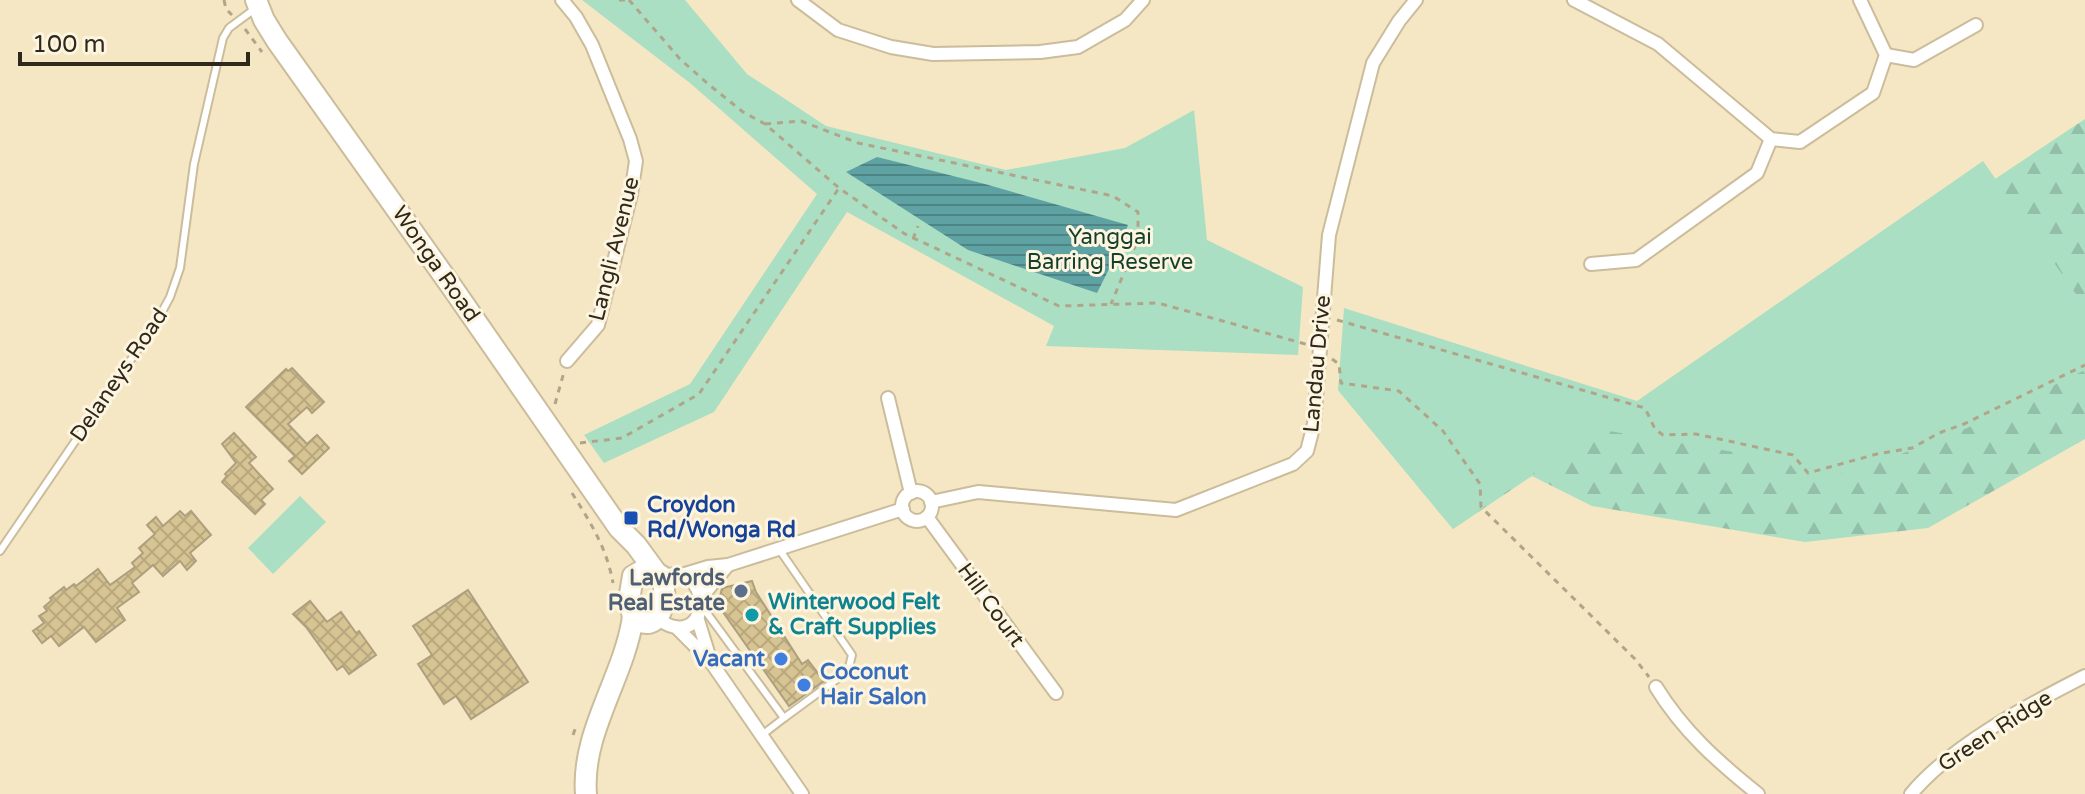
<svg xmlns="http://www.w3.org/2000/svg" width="2085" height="794" viewBox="0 0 2085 794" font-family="'Varela Round',sans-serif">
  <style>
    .forest { fill: url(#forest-firs) }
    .park { fill: #aadfc4 }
    .water { fill: url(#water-rules) }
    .building { fill: url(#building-cross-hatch); stroke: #aea07f; stroke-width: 2 }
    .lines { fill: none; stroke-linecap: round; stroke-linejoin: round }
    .lane-casing { stroke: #cbbd9b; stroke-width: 10 }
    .street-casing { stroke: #cbbd9b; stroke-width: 16 }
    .primary-casing { stroke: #cbbd9b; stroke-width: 24 }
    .path { stroke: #b0a589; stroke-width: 3; stroke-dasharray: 6 6; stroke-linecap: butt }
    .lane { stroke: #fff; stroke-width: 6 }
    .street { stroke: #fff; stroke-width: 12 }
    .primary { stroke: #fff; stroke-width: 20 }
    .transit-dot { fill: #1a4fb4; stroke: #fdf5df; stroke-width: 3 }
    .service-dot { fill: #5c6f8a; stroke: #fdf5df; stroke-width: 3 }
    .culture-dot { fill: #0f9aa8; stroke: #fdf5df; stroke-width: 3 }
    .shop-dot { fill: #3f7fe0; stroke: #fdf5df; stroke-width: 3 }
    .labels { text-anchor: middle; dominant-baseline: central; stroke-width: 6; stroke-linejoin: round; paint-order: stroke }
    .park-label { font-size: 22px; fill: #133f2c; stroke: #fdf5df }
    .street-label { font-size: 22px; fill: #2f291c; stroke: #fdf5df }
    .transit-label { font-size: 22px; font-weight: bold; fill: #164399; stroke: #fdf5df; text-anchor: start }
    .service-label { font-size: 22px; font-weight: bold; fill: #4e5e75; stroke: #fdf5df; text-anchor: end }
    .culture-label { font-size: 22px; font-weight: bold; fill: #0d838f; stroke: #fdf5df; text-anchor: start }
    .shop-label { font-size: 22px; font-weight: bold; fill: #366cbe; stroke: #fdf5df; text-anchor: end }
  </style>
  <defs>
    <pattern id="forest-firs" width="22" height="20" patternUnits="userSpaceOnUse" patternTransform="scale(2)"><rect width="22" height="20" fill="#aadfc4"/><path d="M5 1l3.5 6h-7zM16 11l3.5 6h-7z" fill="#93bfa8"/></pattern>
    <pattern id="water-rules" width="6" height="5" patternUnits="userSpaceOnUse" patternTransform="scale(2)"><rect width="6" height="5" fill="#5fa2a4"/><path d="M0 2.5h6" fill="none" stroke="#4f8485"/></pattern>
    <pattern id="building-cross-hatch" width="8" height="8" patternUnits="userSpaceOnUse" patternTransform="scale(2)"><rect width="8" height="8" fill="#d7c493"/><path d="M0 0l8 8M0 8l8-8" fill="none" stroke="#b9a87e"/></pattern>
  </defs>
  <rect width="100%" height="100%" fill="#f5e7c3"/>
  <path class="forest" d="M2085,119V439L1928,528L1805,542L1592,506L1532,476L1453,529L1338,390L1367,338L1638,405L1965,199Z"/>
  <g class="park">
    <path d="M582,0H685L747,74L826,126L1006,170L1125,148L1194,110L1207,240L1303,287L1298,355L1046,346L1054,326L847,212L714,412L604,463L584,435L690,384L817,194L690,83Z"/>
    <path d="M1983,161L2085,307V370L1965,429L1886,460L1805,485L1788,461L1597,429L1453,529L1338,390L1344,308L1637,401Z"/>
    <path d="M300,496L326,522L273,574L248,548Z"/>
  </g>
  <path class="water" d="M877,157L985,184L1128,225L1116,255L1097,293L968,250L846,172Z"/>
  <g class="building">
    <path d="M292,368L324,402L312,413L307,407L288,424L307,444L317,435L329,448L302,474L289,461L295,456L246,407L286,369L288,371Z"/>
    <path d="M234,433L256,457L249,463L273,489L261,500L265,504L255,514L222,482L227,476L225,474L236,463L222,444Z"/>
    <path d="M180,511L185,516L191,511L211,535L190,553L196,561L187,570L180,561L163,576L153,565L132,583L139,592L117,608L125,620L96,642L84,627L59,646L51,636L42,643L33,631L44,623L39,616L47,611L44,607L52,600L50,598L64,587L66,590L74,584L76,586L98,569L110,585L135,567L132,563L143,553L139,548L155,534L147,525L156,517L163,526Z"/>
    <path d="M752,581L756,592L802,664L808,660L824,681L789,706L718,605L722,588Z"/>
    <path d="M468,590L528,682L471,719L456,696L444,704L418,664L432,655L413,626Z"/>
    <path d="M310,601L327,622L341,612L356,633L359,631L376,655L349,674L343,666L337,670L306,627L293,614Z"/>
  </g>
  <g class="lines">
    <defs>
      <g id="lane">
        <path d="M779,549L852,655L848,671L784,718"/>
        <path d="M0,551L156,323L170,297L180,268L194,164L223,38L229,28L256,8"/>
        <path d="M701,605L784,718L762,735"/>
      </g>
      <g id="street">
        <path d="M562,0L576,17L592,45L630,139L636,161L631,194L598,325L567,361"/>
        <path d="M798,0L838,30L891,47L933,54L1040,52L1078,47L1125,20L1143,0"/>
        <path d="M1574,0L1658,44L1771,139L1800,142L1873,93L1886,55L1860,0"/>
        <path d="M1886,55L1914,60L1976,25"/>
        <path d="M1591,264L1636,260L1757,173L1771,139"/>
        <path d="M888,398L911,493"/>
        <circle cx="917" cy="506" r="15"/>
        <path d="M931,502L978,492L1176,510L1293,464L1307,451L1314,424L1329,235L1373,63L1399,21L1416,0"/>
        <path d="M927,517L1056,693"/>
        <path d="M685,574L708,567L728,565L903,509"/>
        <path d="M700,599L728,565"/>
        <path d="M697,617L711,662"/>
        <path d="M658,619C697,647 716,598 685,574L660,575"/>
        <path d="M678,629L711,662L802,794"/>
        <path d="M1656,687C1683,731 1718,762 1758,794"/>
        <path d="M1911,794C1952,745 2028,705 2085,676"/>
      </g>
      <g id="primary">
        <path d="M256,0L264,20L277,41L454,290L619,528L636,545L655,571"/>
        <path d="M645,569L660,575C671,595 660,639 633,617L629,600L633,576Z"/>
        <path d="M586,794C581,732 624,678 633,617"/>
      </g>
    </defs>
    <use href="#lane" class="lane-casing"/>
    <use href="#street" class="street-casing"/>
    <use href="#primary" class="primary-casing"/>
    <g class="path">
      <path d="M224,0L226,9L232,15"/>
      <path d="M619,0H630"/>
      <path d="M629,0L680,59L708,84L743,112L765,124L839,188L905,234L1059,306L1158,303L1309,345"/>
      <path d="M245,29L262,52"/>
      <path d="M765,124L801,121L858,143L1113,196L1138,212V239L1111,304"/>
      <path d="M913,239L918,226"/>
      <path d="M1337,320L1645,408L1655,429L1663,435L1696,434L1793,455L1808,473L1877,454L1912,448L1939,433L1964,424L2085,365"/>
      <path d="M1332,359L1339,364L1341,383L1399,391L1443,431L1480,484L1481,507L1635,659L1649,677"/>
      <path d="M555,404L564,372"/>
      <path d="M580,443L622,438L699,394L839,188"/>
      <path d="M572,493C591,523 607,549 613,583"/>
      <path d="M573,735L577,724"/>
    </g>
    <use href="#lane" class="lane"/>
    <use href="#street" class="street"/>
    <use href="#primary" class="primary"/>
  </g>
  <rect class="transit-dot" x="623" y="510" width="16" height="16" rx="4"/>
  <circle class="service-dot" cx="741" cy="591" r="8"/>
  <circle class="culture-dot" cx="752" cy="615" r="8"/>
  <g class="shop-dot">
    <circle cx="781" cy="659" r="8"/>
    <circle cx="804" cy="685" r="8"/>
  </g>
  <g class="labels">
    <g class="park-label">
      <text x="1110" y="237">Yanggai<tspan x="1110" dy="25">Barring Reserve</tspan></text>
    </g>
    <g class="street-label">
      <text transform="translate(614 249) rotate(-76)">Langli Avenue</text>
      <text transform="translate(436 264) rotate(55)">Wonga Road</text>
      <text transform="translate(1317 364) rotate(-85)">Landau Drive</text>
      <text transform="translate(119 375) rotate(-56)">Delaneys Road</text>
      <text transform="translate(991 605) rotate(54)">Hill Court</text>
      <text transform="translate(1995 731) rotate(-33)">Green Ridge</text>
    </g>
    <g class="transit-label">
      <text x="647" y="505">Croydon<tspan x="647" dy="25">Rd/Wonga Rd</tspan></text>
    </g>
    <g class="service-label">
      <text x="725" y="578">Lawfords<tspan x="725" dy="25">Real Estate</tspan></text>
    </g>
    <g class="culture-label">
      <text x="768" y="602">Winterwood Felt<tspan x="768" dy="25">&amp; Craft Supplies</tspan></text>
    </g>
    <g class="shop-label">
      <text x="765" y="659">Vacant</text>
      <text x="820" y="672" text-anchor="start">Coconut<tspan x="820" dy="25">Hair Salon</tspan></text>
    </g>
  </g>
  <path d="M20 52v12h228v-12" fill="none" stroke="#2f291c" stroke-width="4"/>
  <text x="32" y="52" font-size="24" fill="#2f291c" stroke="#fdf5df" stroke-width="6" paint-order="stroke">100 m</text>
</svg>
